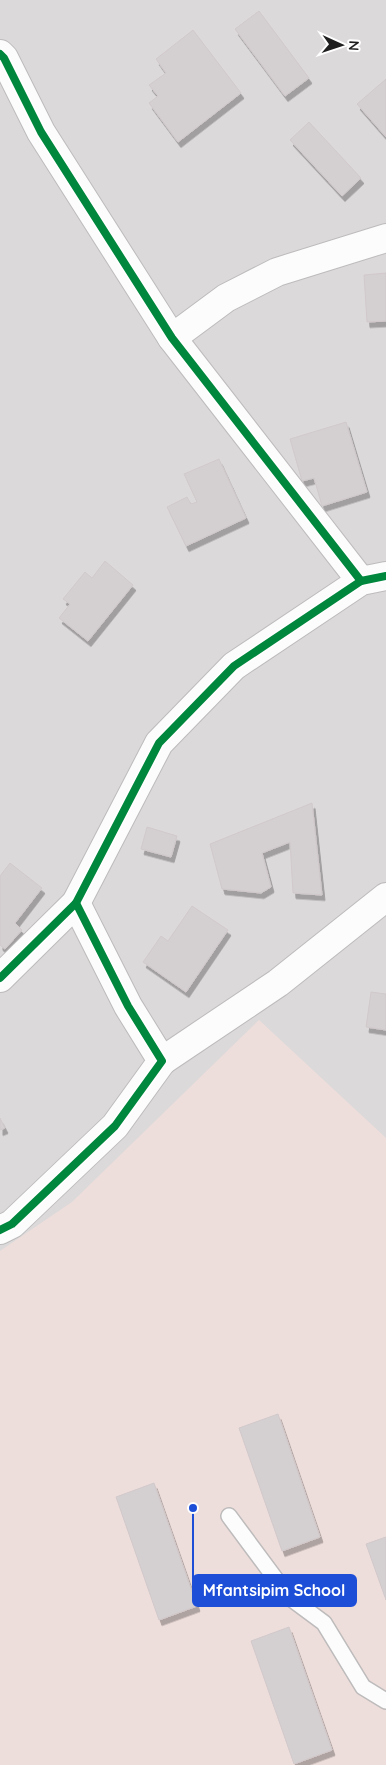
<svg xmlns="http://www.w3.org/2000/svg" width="386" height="1765" viewBox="0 0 386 1765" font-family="Quicksand,sans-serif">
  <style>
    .residential { fill: #dcd9da }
    .education { fill: #eededb }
    .building { fill: #d4cfd1; stroke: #d1c9cb; filter: url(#shadow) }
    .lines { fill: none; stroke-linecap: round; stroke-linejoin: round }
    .lane-casing { stroke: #bdbbbb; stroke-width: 18 }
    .street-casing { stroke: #bdbbbb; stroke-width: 30 }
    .lane { stroke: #fcfcfc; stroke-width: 15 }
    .street { stroke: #fcfcfc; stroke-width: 28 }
    .cycleway-casing { stroke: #fff; stroke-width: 11 }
    .cycleway { stroke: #00873e; stroke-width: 8 }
    .leader { fill: none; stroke: #1d4ed8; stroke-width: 2 }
    .callout-dot { fill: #1d4ed8; stroke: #fff; stroke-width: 2 }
    .callout { fill: #1d4ed8; stroke: #1d4ed8; stroke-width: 2 }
    .callout-label { font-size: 16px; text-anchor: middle; font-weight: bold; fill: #fff }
  </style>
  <defs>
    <filter id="shadow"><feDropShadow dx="3" dy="5.5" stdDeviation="0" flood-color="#0004"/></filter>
  </defs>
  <rect width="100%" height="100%" fill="#ede8e8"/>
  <rect class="residential" x="0" y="0" width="386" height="1765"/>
  <path class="education" d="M259,1020L386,1138V1765H0V1251L72,1202Z"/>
  <g class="building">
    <path d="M259,11L309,78L285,96L235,29Z"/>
    <path d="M193,30L241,93L178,142L149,103L158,96L149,85L166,73L156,59Z"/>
    <path d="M386,79V137L357,104Z"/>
    <path d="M309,122L361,178L342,196L290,140Z"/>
    <path d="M386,273V321L367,322L364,275Z"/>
    <path d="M346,422L367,492L322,506L314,478L302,481L290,439Z"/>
    <path d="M219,459L246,518L186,546L167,507L187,497L191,504L197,502L184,474Z"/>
    <path d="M105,561L133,585L88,641L59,618L70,604L63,599L85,572L92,578Z"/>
    <path d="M312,803L322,895L293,893L290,842L262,853L271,887L261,893L222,889L210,844Z"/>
    <path d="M147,827L177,836L171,857L141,849Z"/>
    <path d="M10,863L42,888L15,923L22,930L5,949L0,945V876Z"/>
    <path d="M192,906L228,930L186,992L143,962L161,936L168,941Z"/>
    <path d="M371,992L386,994V1030L366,1027Z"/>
    <path d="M0,1118L5,1128L0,1130Z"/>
    <path d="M278,1414L320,1537L282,1551L239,1428Z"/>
    <path d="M154,1483L197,1606L159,1620L116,1497Z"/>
    <path d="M386,1537V1600L366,1544Z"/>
    <path d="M289,1627L332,1750L294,1764L251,1641Z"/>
  </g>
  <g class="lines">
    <defs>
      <path id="lane" d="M229,1516L289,1597L324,1623L363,1687L386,1701"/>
      <g id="street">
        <path d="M0,54L4,58L41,132L172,338L361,581"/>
        <path d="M172,338L226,298L277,272L386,238"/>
        <path d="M0,978L76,903L159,743L234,666L361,581L386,576"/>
        <path d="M162,1061L278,983L386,897"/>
        <path d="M0,1230L12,1224L115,1126L162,1061L128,1006L76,903"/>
      </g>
    </defs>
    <use href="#lane" class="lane-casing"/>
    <use href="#street" class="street-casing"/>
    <use href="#lane" class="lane"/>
    <use href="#street" class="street"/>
    <defs>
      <g id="cycleway">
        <path d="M0,54L4,58L41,132L172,338L361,581"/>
        <path d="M0,978L76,903L159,743L234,666L361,581L386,576"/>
        <path d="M0,1230L12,1224L115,1126L162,1061L128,1006L76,903"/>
      </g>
    </defs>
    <use href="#cycleway" class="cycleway-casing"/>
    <use href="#cycleway" class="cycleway"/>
  </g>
  <path class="leader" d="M193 1508L193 1590"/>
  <circle class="callout-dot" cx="193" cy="1508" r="5"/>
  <rect class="callout" x="193" y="1575" width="163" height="31" rx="5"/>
  <g class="callout-label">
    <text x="274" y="1596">Mfantsipim School</text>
  </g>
  <g transform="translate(341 45) rotate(93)" stroke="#ffffff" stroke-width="4" paint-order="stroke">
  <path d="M0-4L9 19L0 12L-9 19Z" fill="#1f1f1f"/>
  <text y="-8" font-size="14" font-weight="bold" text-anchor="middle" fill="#1f1f1f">N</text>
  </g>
</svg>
